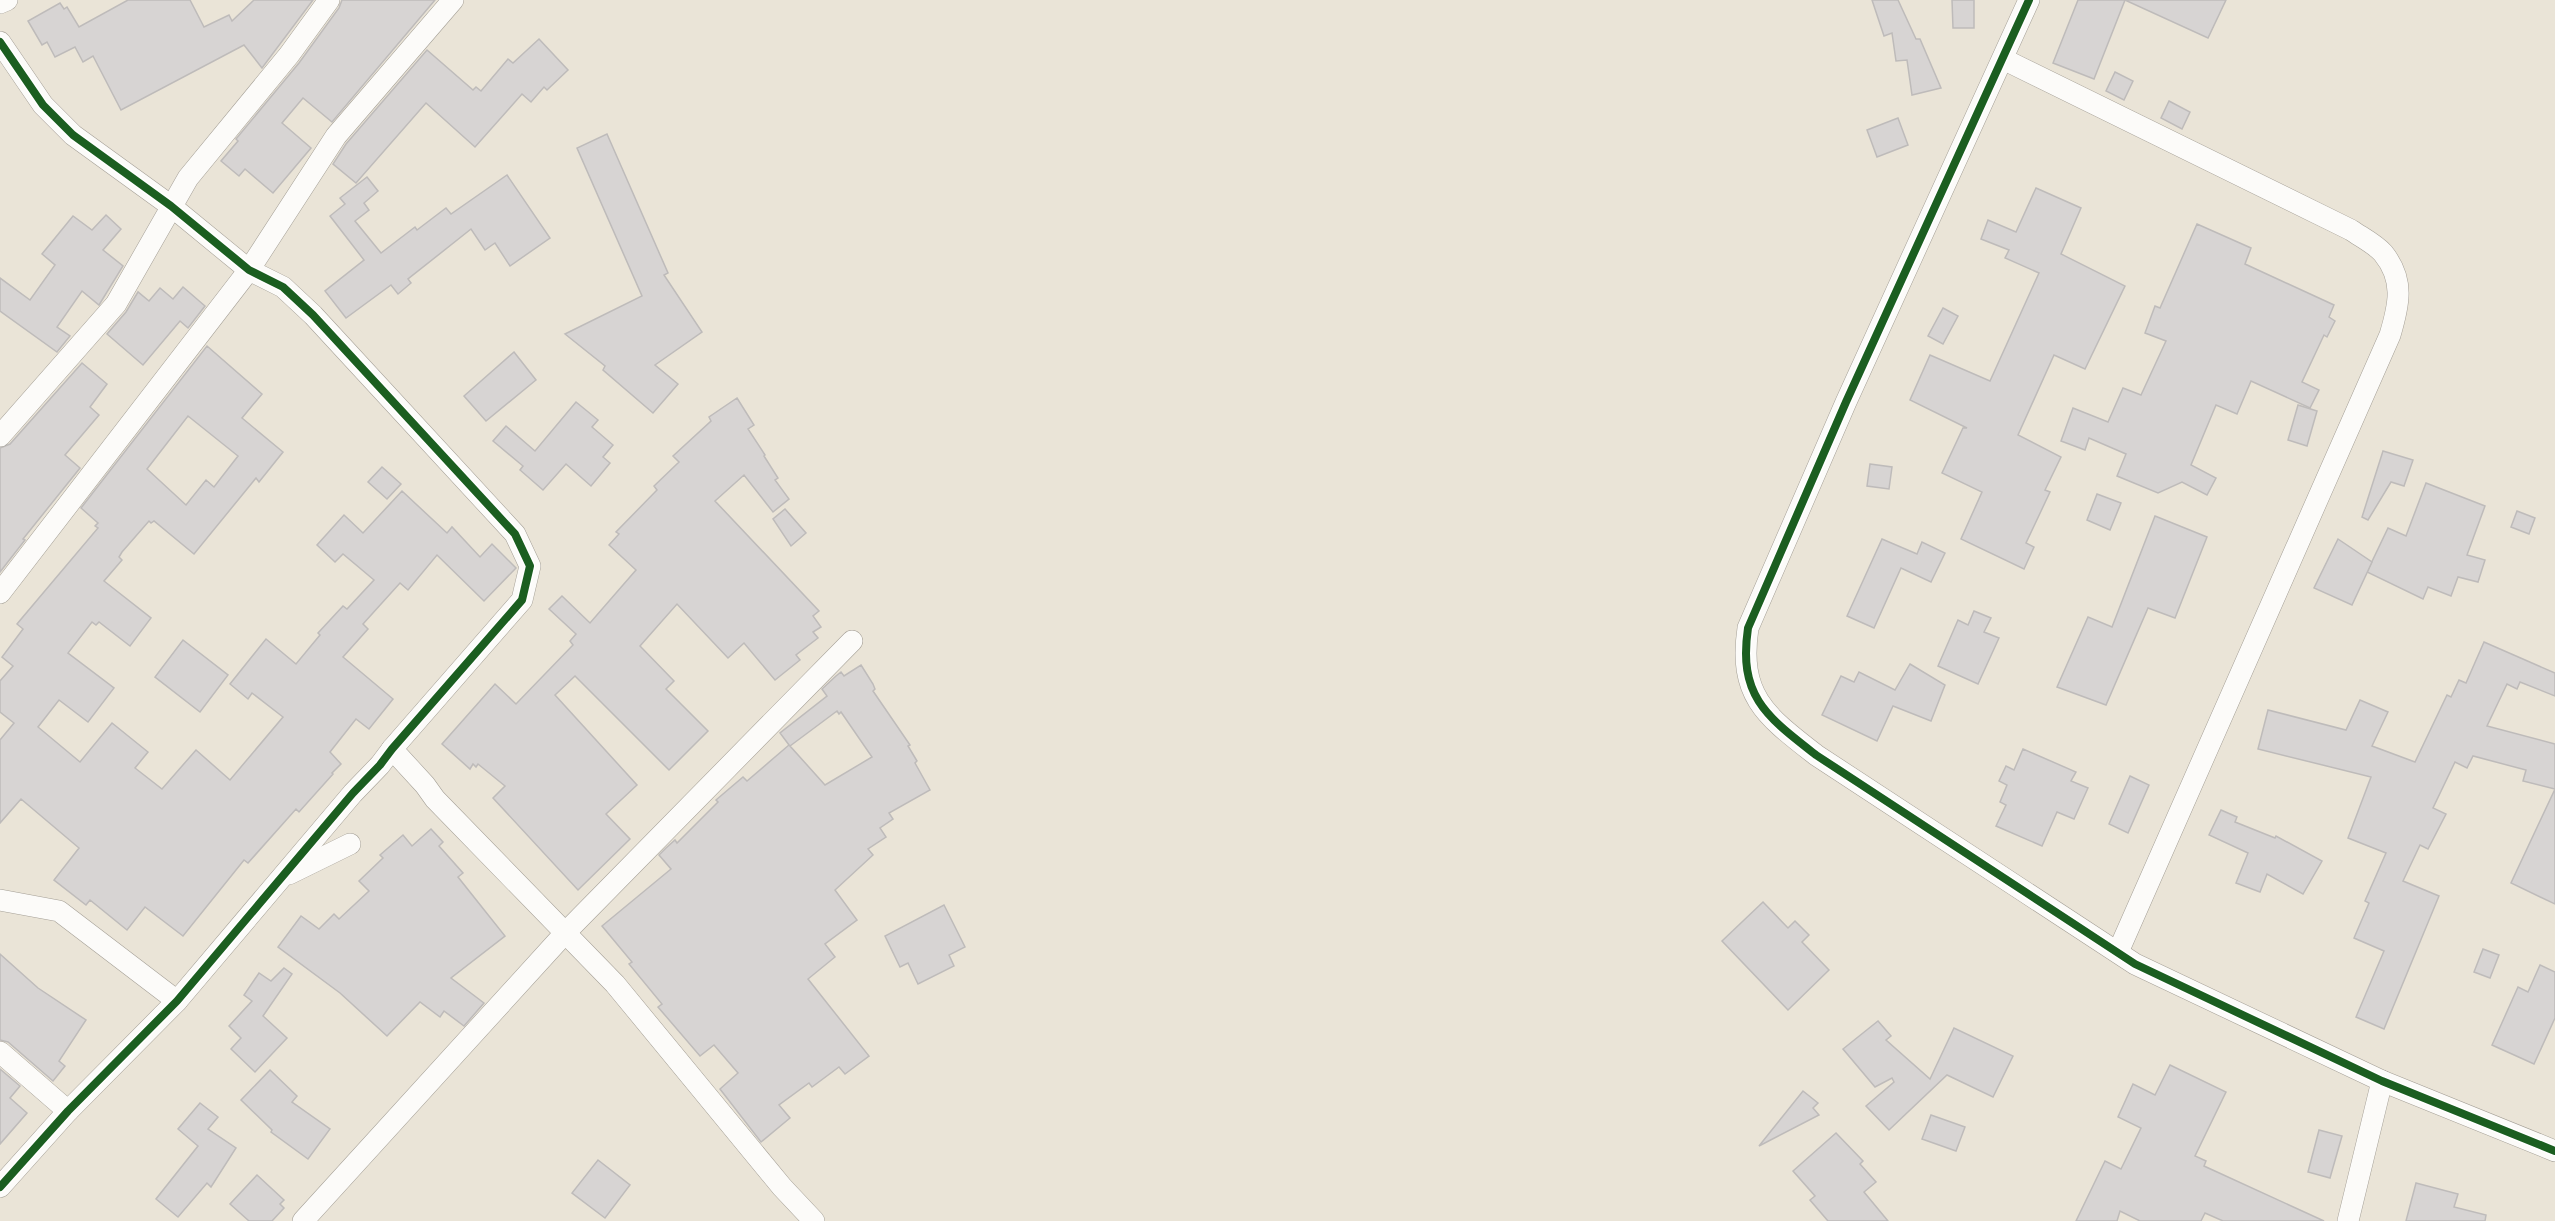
<svg xmlns="http://www.w3.org/2000/svg" width="2555" height="1221" viewBox="0 0 2555 1221" font-family="'PT Sans',sans-serif">
  <style>
    .building { fill: #d7d4d3; stroke: #bebbba; stroke-width: 1.5; fill-rule: evenodd }
    .lines { fill: none; stroke-linecap: round; stroke-linejoin: round }
    .street-casing { stroke: #a49f96; stroke-width: 22 }
    .street { stroke: #fcfbf9; stroke-width: 21 }
    .cycleway-casing { stroke: #fff; stroke-width: 11 }
    .cycleway { stroke: #1b5e20; stroke-width: 8 }
  </style>
  <rect width="100%" height="100%" fill="#eae4d7"/>
  <g class="building">
    <path d="M128,0H190L204,27L229,15L232,21L254,0H313L262,68L244,45L121,110L93,56L83,62L75,47L55,57L47,42L42,45L28,21L60,3L64,9L67,7L79,27Z"/>
    <path d="M342,0H435L332,122L303,98L282,123L311,148L273,193L245,169L239,176L221,161L238,141L236,139L299,63L339,8Z"/>
    <path d="M1872,0H1898L1916,39H1920L1941,88L1912,95L1907,60L1896,61L1892,33L1884,36Z"/>
    <path d="M1952,0H1974V28H1953Z"/>
    <path d="M2078,0H2125L2094,79L2053,63Z"/>
    <path d="M2125,0H2226L2208,38Z"/>
    <path d="M539,39L568,70L547,90L544,87L531,102L522,94L475,147L426,103L356,183L333,164L346,144L427,50L473,90L476,87L481,91L508,59L513,63Z"/>
    <path d="M2115,72L2133,81L2124,100L2106,91Z"/>
    <path d="M2169,101L2190,112L2182,129L2161,118Z"/>
    <path d="M1898,118L1908,145L1877,157L1867,130Z"/>
    <path d="M607,134L668,273L664,275L702,332L655,365L678,384L653,413L603,370L605,366L565,334L642,296L577,148Z"/>
    <path d="M507,175L550,238L510,266L495,243L485,250L471,229L408,279L411,283L398,294L391,285L346,318L325,291L364,260L330,216L345,204L340,198L367,177L378,191L364,203L369,210L355,221L381,253L415,227L417,230L446,208L451,214Z"/>
    <path d="M2036,188L2081,208L2061,254L2125,286L2085,369L2054,355L2018,435L2061,457L2045,490L2050,492L2026,543L2034,547L2024,569L1961,539L1982,492L1942,473L1963,428H1967L1910,400L1930,355L1990,381L2039,273L2005,258L2009,250L1981,239L1988,220L2016,232Z"/>
    <path d="M106,215L121,229L103,250L123,266L99,305L82,291L57,327L70,336L57,352L0,311V278L30,300L55,265L42,254L73,216L92,230Z"/>
    <path d="M2197,224L2251,248L2245,264L2334,305L2329,317L2335,321L2327,337L2324,335L2302,382L2319,390L2310,408L2251,381L2237,414L2216,405L2191,465L2216,478L2207,495L2182,482L2158,493L2117,476L2126,454L2089,438L2085,450L2061,441L2073,408L2108,422L2123,388L2141,395L2166,341L2145,333L2155,306L2160,308Z"/>
    <path d="M183,287L205,306L188,328L180,321L143,365L107,334L126,312L138,292L149,301L160,288L173,299Z"/>
    <path d="M1943,308L1958,316L1943,344L1928,336Z"/>
    <path d="M207,346L262,394L242,418L283,452L259,482L256,478L194,554L154,521L151,523L149,521L122,552L119,557L122,560L104,581L151,618L130,646L99,622L96,625L92,622L68,653L114,688L88,722L59,700L38,727L80,762L112,723L148,752L135,768L162,789L196,750L230,780L283,717L252,693L248,699L230,684L266,639L296,664L320,635L318,633L343,606L347,609L374,580L343,554L335,562L317,545L344,515L363,533L402,491L447,533L452,527L480,557L492,544L516,568L484,601L437,555L408,590L400,583L363,624L368,629L343,657L393,699L369,729L356,719L330,752L341,764L332,773L333,774L299,812L296,809L248,863L244,860L183,936L145,907L127,930L90,900L86,905L54,880L79,848L21,799L0,823V740L14,723L0,712V681L13,666L2,657L23,629L17,624L98,528L95,526L98,523L81,508ZM188,416L238,456L214,487L206,480L186,505L147,469Z"/>
    <path d="M514,352L536,380L486,421L464,396Z"/>
    <path d="M82,363L107,384L90,407L99,415L65,455L80,468L23,539L25,540L0,572V448L10,444Z"/>
    <path d="M737,398L754,425L748,429L765,455L764,456L778,478L775,480L789,499L773,512L744,475L715,501L819,611L813,616L821,627L813,632L818,638L796,655L800,660L775,680L744,643L728,658L677,604L640,646L674,681L666,689L708,731L669,770L575,676L555,695L637,785L606,814L630,839L578,890L493,798L505,786L478,764L476,767L473,764L470,769L442,744L495,684L516,704L573,645L570,641L576,634L549,609L562,596L590,623L636,570L609,545L619,534L616,532L657,490L654,486L679,462L673,456L711,421L709,417Z"/>
    <path d="M576,402L598,420L592,427L613,445L603,457L610,463L591,486L566,464L543,490L520,470L523,466L493,441L506,426L535,451Z"/>
    <path d="M2298,405L2317,411L2307,446L2288,440Z"/>
    <path d="M2383,451L2413,460L2404,486L2391,482L2368,520L2362,517Z"/>
    <path d="M1870,464L1892,467L1889,489L1867,486Z"/>
    <path d="M382,467L401,484L387,499L368,482Z"/>
    <path d="M2426,483L2485,506L2467,555L2485,560L2478,582L2458,577L2451,596L2428,587L2423,599L2367,572L2388,528L2406,536Z"/>
    <path d="M2097,494L2121,503L2110,530L2087,520Z"/>
    <path d="M785,509L806,533L791,546L773,519Z"/>
    <path d="M2517,511L2535,518L2529,534L2511,527Z"/>
    <path d="M2155,516L2207,537L2175,618L2148,608L2106,705L2057,687L2088,617L2112,627Z"/>
    <path d="M1882,539L1917,554L1922,542L1945,553L1931,582L1901,568L1874,628L1847,616Z"/>
    <path d="M2338,539L2372,562L2352,605L2314,588Z"/>
    <path d="M1974,611L1991,618L1984,632L1999,638L1978,684L1938,666L1958,620L1968,625Z"/>
    <path d="M183,640L228,675L200,712L155,677Z"/>
    <path d="M2484,642L2555,673V696L2520,682L2517,689L2507,684L2487,726L2555,744V904L2511,883L2555,789L2523,781L2526,770L2473,756L2467,768L2455,762L2433,808L2446,814L2428,849L2420,845L2403,881L2439,896L2384,1029L2356,1017L2384,951L2354,938L2369,903L2365,901L2386,853L2348,838L2371,777L2258,749L2268,710L2346,730L2360,700L2388,712L2372,746L2415,762L2447,695L2451,697L2459,680L2466,683Z"/>
    <path d="M1910,664L1945,685L1931,721L1893,706L1877,741L1822,715L1841,676L1854,682L1859,672L1895,690Z"/>
    <path d="M861,665L873,684L875,689L873,691L910,745L908,746L917,761L915,763L930,790L889,813L893,819L880,828L886,837L868,849L873,855L835,890L857,920L825,944L835,957L808,979L869,1056L845,1074L839,1067L812,1087L809,1083L779,1105L790,1118L761,1142L720,1089L738,1073L714,1045L700,1056L658,1007L662,1004L629,964L632,962L602,926L671,869L659,855L666,848L675,840L677,843L718,802L716,800L743,777L747,781L789,745L780,733L827,696L822,689L836,676L841,672L844,676ZM837,711L839,714L841,712L872,757L825,785L790,746Z"/>
    <path d="M2023,749L2076,772L2071,781L2088,788L2074,819L2057,812L2042,846L1996,826L2006,805L2000,802L2007,785L1999,781L2006,766L2014,770Z"/>
    <path d="M2130,776L2149,785L2128,833L2109,824Z"/>
    <path d="M2221,810L2237,817L2235,822L2275,838L2276,836L2322,861L2303,894L2267,874L2260,892L2236,883L2248,853L2209,835Z"/>
    <path d="M431,829L443,842L439,846L463,873L458,877L505,936L451,978L484,1003L464,1026L444,1011L440,1017L420,1002L387,1036L340,993L278,947L301,916L319,929L334,914L339,919L369,891L359,881L383,858L380,855L403,835L412,846Z"/>
    <path d="M1763,902L1788,928L1795,921L1809,935L1802,942L1829,970L1788,1010L1722,941Z"/>
    <path d="M944,905L965,947L949,955L954,966L918,984L908,963L900,967L885,936Z"/>
    <path d="M2483,949L2499,955L2490,978L2474,972Z"/>
    <path d="M0,954L38,988L86,1020L59,1061L65,1066L53,1081L8,1042L0,1040Z"/>
    <path d="M2540,965L2555,972V1018L2534,1064L2492,1045L2518,987L2528,992Z"/>
    <path d="M284,968L292,974L263,1016L287,1038L255,1072L231,1049L241,1038L229,1026L252,1001L244,995L259,973L271,981Z"/>
    <path d="M1878,1021L1891,1036L1886,1040L1930,1079L1954,1028L2013,1056L1993,1097L1947,1075L1889,1130L1866,1106L1894,1082L1892,1078L1875,1087L1843,1049Z"/>
    <path d="M2170,1065L2226,1092L2195,1156L2206,1161L2204,1166L2324,1221H2223L2205,1213L2201,1221H2140L2120,1211L2117,1221H2076L2105,1161L2121,1169L2141,1128L2118,1117L2133,1084L2155,1095Z"/>
    <path d="M0,1069L20,1086L10,1098L27,1113L0,1144Z"/>
    <path d="M270,1070L297,1096L292,1102L330,1129L308,1159L271,1132L272,1130L241,1100Z"/>
    <path d="M1803,1091L1818,1103L1813,1108L1819,1115L1759,1146Z"/>
    <path d="M200,1103L218,1117L208,1129L236,1148L211,1187L207,1183L178,1217L156,1199L198,1146L178,1129Z"/>
    <path d="M1931,1115L1965,1127L1956,1151L1922,1139Z"/>
    <path d="M2319,1130L2342,1136L2330,1178L2308,1172Z"/>
    <path d="M1836,1133L1863,1161L1860,1164L1876,1182L1864,1192L1888,1221H1828L1810,1200L1815,1196L1793,1171Z"/>
    <path d="M598,1160L630,1185L605,1218L572,1193Z"/>
    <path d="M257,1175L284,1200L280,1204L284,1208L272,1221H249L230,1204Z"/>
    <path d="M2416,1183L2458,1194L2454,1207L2486,1215L2485,1221H2406Z"/>
  </g>
  <g class="lines">
    <defs>
      <g id="street">
        <path d="M2029,0L1846,402L1748,628C1738,696 1766,716 1816,755L2135,964L2382,1081L2555,1151"/>
        <path d="M0,3L7,0"/>
        <path d="M0,42L43,105L73,135L171,206L249,270L283,287L313,315L515,534L530,566L522,600L392,749L380,765L353,793L177,1001L68,1111L0,1187"/>
        <path d="M2003,59L2351,230C2361,237 2375,244 2383,253C2405,280 2399,305 2390,335L2118,952"/>
        <path d="M0,436L116,304L188,178L289,55L329,0"/>
        <path d="M0,593L249,270L336,136L453,0"/>
        <path d="M392,749L425,785L435,799L615,984L782,1187L814,1221"/>
        <path d="M289,874L350,844"/>
        <path d="M0,900L59,911L177,1001"/>
        <path d="M0,1052L68,1111"/>
        <path d="M303,1221L566,932L852,641"/>
        <path d="M2348,1221L2382,1081"/>
      </g>
    </defs>
    <use href="#street" class="street-casing"/>
    <use href="#street" class="street"/>
    <defs>
      <g id="cycleway">
        <path d="M2029,0L1846,402L1748,628C1738,696 1766,716 1816,755L2135,964L2382,1081L2555,1151"/>
        <path d="M0,42L43,105L73,135L171,206L249,270L283,287L313,315L515,534L530,566L522,600L392,749L380,765L353,793L177,1001L68,1111L0,1187"/>
      </g>
    </defs>
    <use href="#cycleway" class="cycleway-casing"/>
    <use href="#cycleway" class="cycleway"/>
  </g>
</svg>
